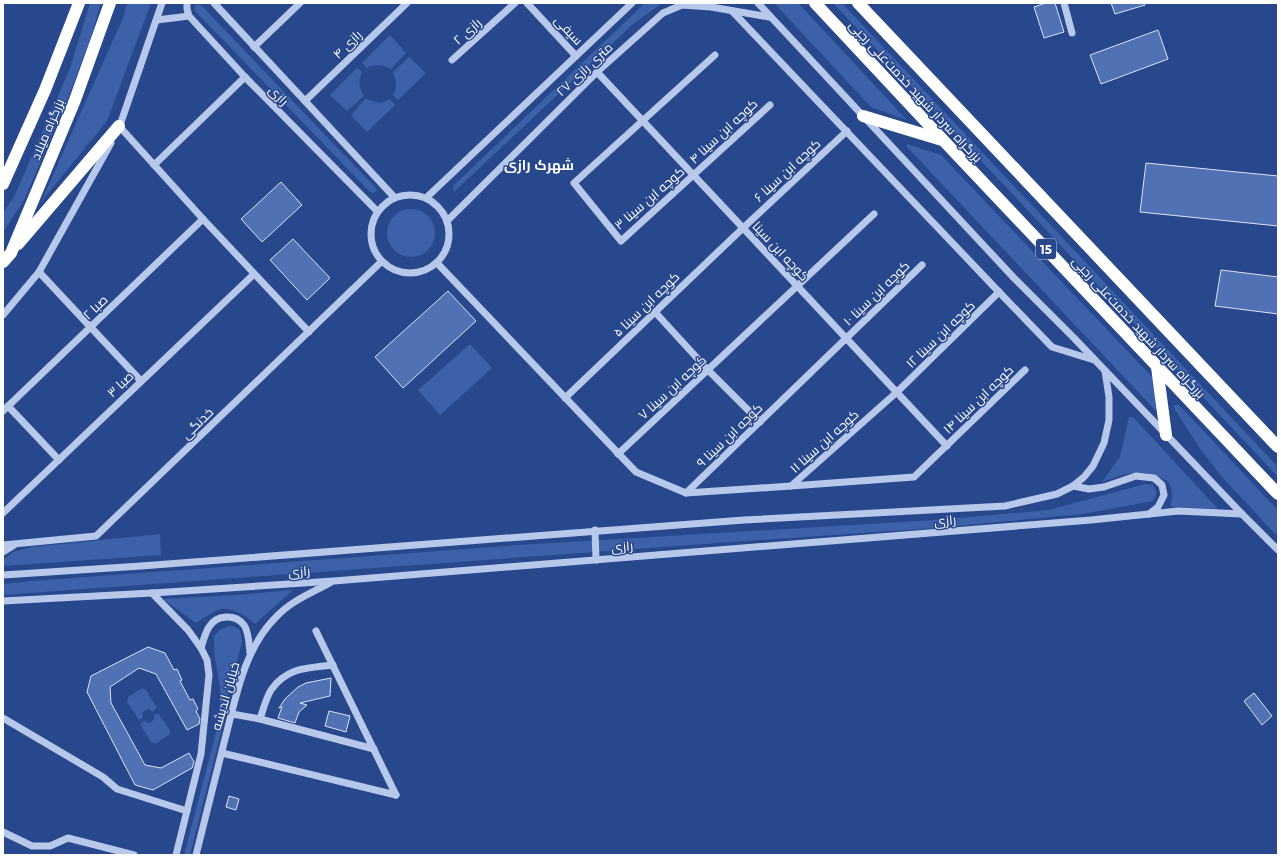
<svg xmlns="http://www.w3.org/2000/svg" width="1281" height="858" viewBox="0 0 1281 858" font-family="Montserrat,Cairo,sans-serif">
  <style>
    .green { fill: #3c61a9 }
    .building { fill: #5071b3; stroke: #dbe5f8 }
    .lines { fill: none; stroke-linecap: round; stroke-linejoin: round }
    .minor { stroke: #b7c8ea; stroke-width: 7 }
    .highway { stroke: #fff; stroke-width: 12 }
    .labels { text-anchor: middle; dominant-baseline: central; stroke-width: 3; stroke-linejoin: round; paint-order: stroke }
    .shield { fill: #27488d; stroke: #bec8dd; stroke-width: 1 }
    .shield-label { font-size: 12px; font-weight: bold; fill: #fff }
    .street-label { font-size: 13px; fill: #fff; stroke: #27488d }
    .neighbourhood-label { font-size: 14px; font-weight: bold; fill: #fff; stroke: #27488d }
  </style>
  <rect width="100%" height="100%" fill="#27488d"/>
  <g class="green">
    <path d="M90,3H101L89,43L67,100L41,161L24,200L3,232V213L15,195L70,68Z"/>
    <path d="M127,3H151L107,121L41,202L123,18Z"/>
    <path d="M645,3H662L632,25L457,189L455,191L453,190L454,185Z"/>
    <path d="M774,3H798L907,120L871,107Z"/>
    <path d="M833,3H842L1278,467V477Z"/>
    <path d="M196,4L201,5L376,188L377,191L373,193L370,192L194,10Z"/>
    <path d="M390,35L406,53L391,69C383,65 374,63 367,68L362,63Z"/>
    <path d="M409,57L426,73L398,100L393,95C398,87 396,80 393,72Z"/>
    <path d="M357,68L362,72C358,80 359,88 364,96L347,111L330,95Z"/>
    <path d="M366,98C374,103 382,105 390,99L395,105L367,132L351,115Z"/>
    <path d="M907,144L941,155L1155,380L1157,412L907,147Z"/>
    <circle cx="411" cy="233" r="24"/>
    <path d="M470,344L492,368L440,415L418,390Z"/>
    <path d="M1174,405H1179L1278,510V537L1222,477L1201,450L1175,410Z"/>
    <path d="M1129,417H1133L1218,509L1173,507L1170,505C1174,496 1172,489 1168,481C1140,468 1130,472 1102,482L1120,457Z"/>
    <path d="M1145,484L1153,485C1157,491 1157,495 1153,501L1083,514L935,528L718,543L3,595V584L31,581L519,545L935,520L1049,510Z"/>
    <path d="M160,534L161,555L3,566V560L13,552L32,547Z"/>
    <path d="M293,590L255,624C247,617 233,607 221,609C213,611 204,618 196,623L163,599L236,595Z"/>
    <path d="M229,626L235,627L240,630L242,642L227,698L224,721L190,855H184L220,717V687L214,651V636L221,629Z"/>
    <path d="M142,688L146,690L157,708L152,712L150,709L146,710L142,713L143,717L139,720L127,702L128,697Z"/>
    <path d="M158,713L170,730L169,735L155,744L151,742L140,724L145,720L146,723L151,722L154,719V715Z"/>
  </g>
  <g class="building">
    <path d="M1046,3H1055L1064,32L1044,38L1034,7Z"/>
    <path d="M1111,3H1144L1145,5L1115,14Z"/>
    <path d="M1158,30L1168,59L1101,84L1090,55Z"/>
    <path d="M1146,163L1278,176V226L1140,212Z"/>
    <path d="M281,182L302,205L262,242L241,219Z"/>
    <path d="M293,239L330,278L307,300L270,260Z"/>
    <path d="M1221,270L1278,277V314L1215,306Z"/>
    <path d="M448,291L476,321L403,388L375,357Z"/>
    <path d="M148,647L165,653L174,670L177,669L182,680L180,681L190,700L193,699L198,709L196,711L200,719L199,724L187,730L156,674L139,668L110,687L111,703L145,765L161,768L189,753L194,762L192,768L153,790L135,785L87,692L91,676Z"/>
    <path d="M331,678L330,696L300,703L307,705L299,712L295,723L278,718L282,707L279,708L285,699L298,687L306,683Z"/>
    <path d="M1254,693L1272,716L1262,725L1244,701Z"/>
    <path d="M329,711L350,716L346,732L325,726Z"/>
    <path d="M229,796L239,799L236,810L226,807Z"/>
  </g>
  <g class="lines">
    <g class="minor">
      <path d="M187,3V9L189,16"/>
      <path d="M214,3L395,198"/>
      <path d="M527,3L576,56"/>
      <path d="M758,3L1014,278L1074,338L1242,514L1278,550"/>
      <path d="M1064,3L1072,33"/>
      <path d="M732,11L999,292L1052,347L1094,360"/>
      <path d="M157,20L189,16L245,77L377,211"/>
      <path d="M254,47L300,3"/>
      <path d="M715,55L574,183L621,241L770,105"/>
      <path d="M452,60L515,3"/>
      <path d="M597,72L947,446"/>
      <path d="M305,101L407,3"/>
      <path d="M119,126L203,219L309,332"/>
      <path d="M119,128L162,3"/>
      <path d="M154,165L245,77"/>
      <circle cx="410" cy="234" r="39"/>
      <path d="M426,198L632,3"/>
      <path d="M447,221L597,72L663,13L682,5L711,7L769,17"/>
      <path d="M437,263L636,472L686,493L922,265"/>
      <path d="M39,272L141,381"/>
      <path d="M655,312L708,370L760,422"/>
      <path d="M3,315L39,272L111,143"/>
      <path d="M565,398L743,228L847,131"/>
      <path d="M8,406L59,460"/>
      <path d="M3,411L203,219"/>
      <path d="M618,454L874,214"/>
      <path d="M791,486L914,477L1025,370"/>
      <path d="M1073,486L1089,489L1104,487L1136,476L1154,478L1162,485L1164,495L1158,507L1149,514"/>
      <path d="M686,493L791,486L897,392L999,292"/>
      <path d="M3,513L254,274"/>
      <path d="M595,530L596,560"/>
      <path d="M3,545L96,536L381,262"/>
      <path d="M3,552L14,545"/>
      <path d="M3,575L141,566L744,520L1005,506L1057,494L1073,486L1084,477L1093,466L1104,443L1109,420V397L1105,371"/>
      <path d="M152,593L188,630L201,648L207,660L209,675L201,754L176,855"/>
      <path d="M3,601L152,593L334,581L1091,520L1178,511L1242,514"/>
      <path d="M316,631L396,795"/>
      <path d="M201,648C203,642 205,633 209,627C216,615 235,613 244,625C249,632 249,644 250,653"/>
      <path d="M232,714L260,719L374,749"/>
      <path d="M3,718L103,777L117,789L187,811"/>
      <path d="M260,719C263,710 266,698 271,690C287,667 308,668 333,665"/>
      <path d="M222,753L396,795"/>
      <path d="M3,832L32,846H50L68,838L134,855"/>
      <path d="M196,855C206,816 215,778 225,739C236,697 244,649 276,617C291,601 311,593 330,583"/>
    </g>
    <g class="highway">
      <path d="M815,3L943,140L1278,494"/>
      <path d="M858,3L1278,447"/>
      <path d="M863,116L942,140"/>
      <path d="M3,184L45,90L79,3"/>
      <path d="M18,244L119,126"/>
      <path d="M3,262L11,253L75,100L110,3"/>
      <path d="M1157,367L1166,435"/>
    </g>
  </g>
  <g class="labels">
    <rect class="shield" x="1036" y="239" width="20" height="20" rx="3"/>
    <g class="shield-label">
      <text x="1046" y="249">15</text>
    </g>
    <g class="street-label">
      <text transform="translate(569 30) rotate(47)">سیفی</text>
      <text transform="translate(467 31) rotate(-42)">رازی ۲</text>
      <text transform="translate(347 44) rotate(-44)">رازی ۴</text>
      <text transform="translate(584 69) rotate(-43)">۲۷ متری رازی</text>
      <text transform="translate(916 91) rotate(47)">بزرگراه سردار شهید خدمت‌علی رجبی</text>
      <text transform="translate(279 95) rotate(45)">رازی</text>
      <text transform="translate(47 129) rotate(-67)">بزرگراه میلاد</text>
      <text transform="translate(723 131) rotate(-43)">کوچه ابن سینا ۴</text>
      <text transform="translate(787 170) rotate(-43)">کوچه ابن سینا ۶</text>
      <text transform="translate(649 198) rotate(-41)">کوچه ابن سینا ۳</text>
      <text transform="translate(781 251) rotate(47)">کوچه ابن سینا</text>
      <text transform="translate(876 293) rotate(-44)">کوچه ابن سینا ۱۰</text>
      <text transform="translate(646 304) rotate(-44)">کوچه ابن سینا ۵</text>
      <text transform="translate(95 307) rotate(-44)">صبا ۲</text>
      <text transform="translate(1139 327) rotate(47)">بزرگراه سردار شهید خدمت‌علی رجبی</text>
      <text transform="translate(940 334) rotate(-44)">کوچه ابن سینا ۱۲</text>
      <text transform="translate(120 384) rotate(-44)">صبا ۳</text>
      <text transform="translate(672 387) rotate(-43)">کوچه ابن سینا ۷</text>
      <text transform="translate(978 399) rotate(-44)">کوچه ابن سینا ۱۴</text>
      <text transform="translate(197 423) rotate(-44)">خدنگی</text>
      <text transform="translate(729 435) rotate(-44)">کوچه ابن سینا ۹</text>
      <text transform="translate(824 441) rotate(-42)">کوچه ابن سینا ۱۱</text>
      <text transform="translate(945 520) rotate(-5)">رازی</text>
      <text transform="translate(622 546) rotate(-5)">رازی</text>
      <text transform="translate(299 571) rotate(-4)">رازی</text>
      <text transform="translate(225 696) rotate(-74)">خیابان اندیشه</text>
    </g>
    <g class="neighbourhood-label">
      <text x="539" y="165">شهرک رازی</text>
    </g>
  </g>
  <rect width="1281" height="858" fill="none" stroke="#ffffff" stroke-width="8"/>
</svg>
